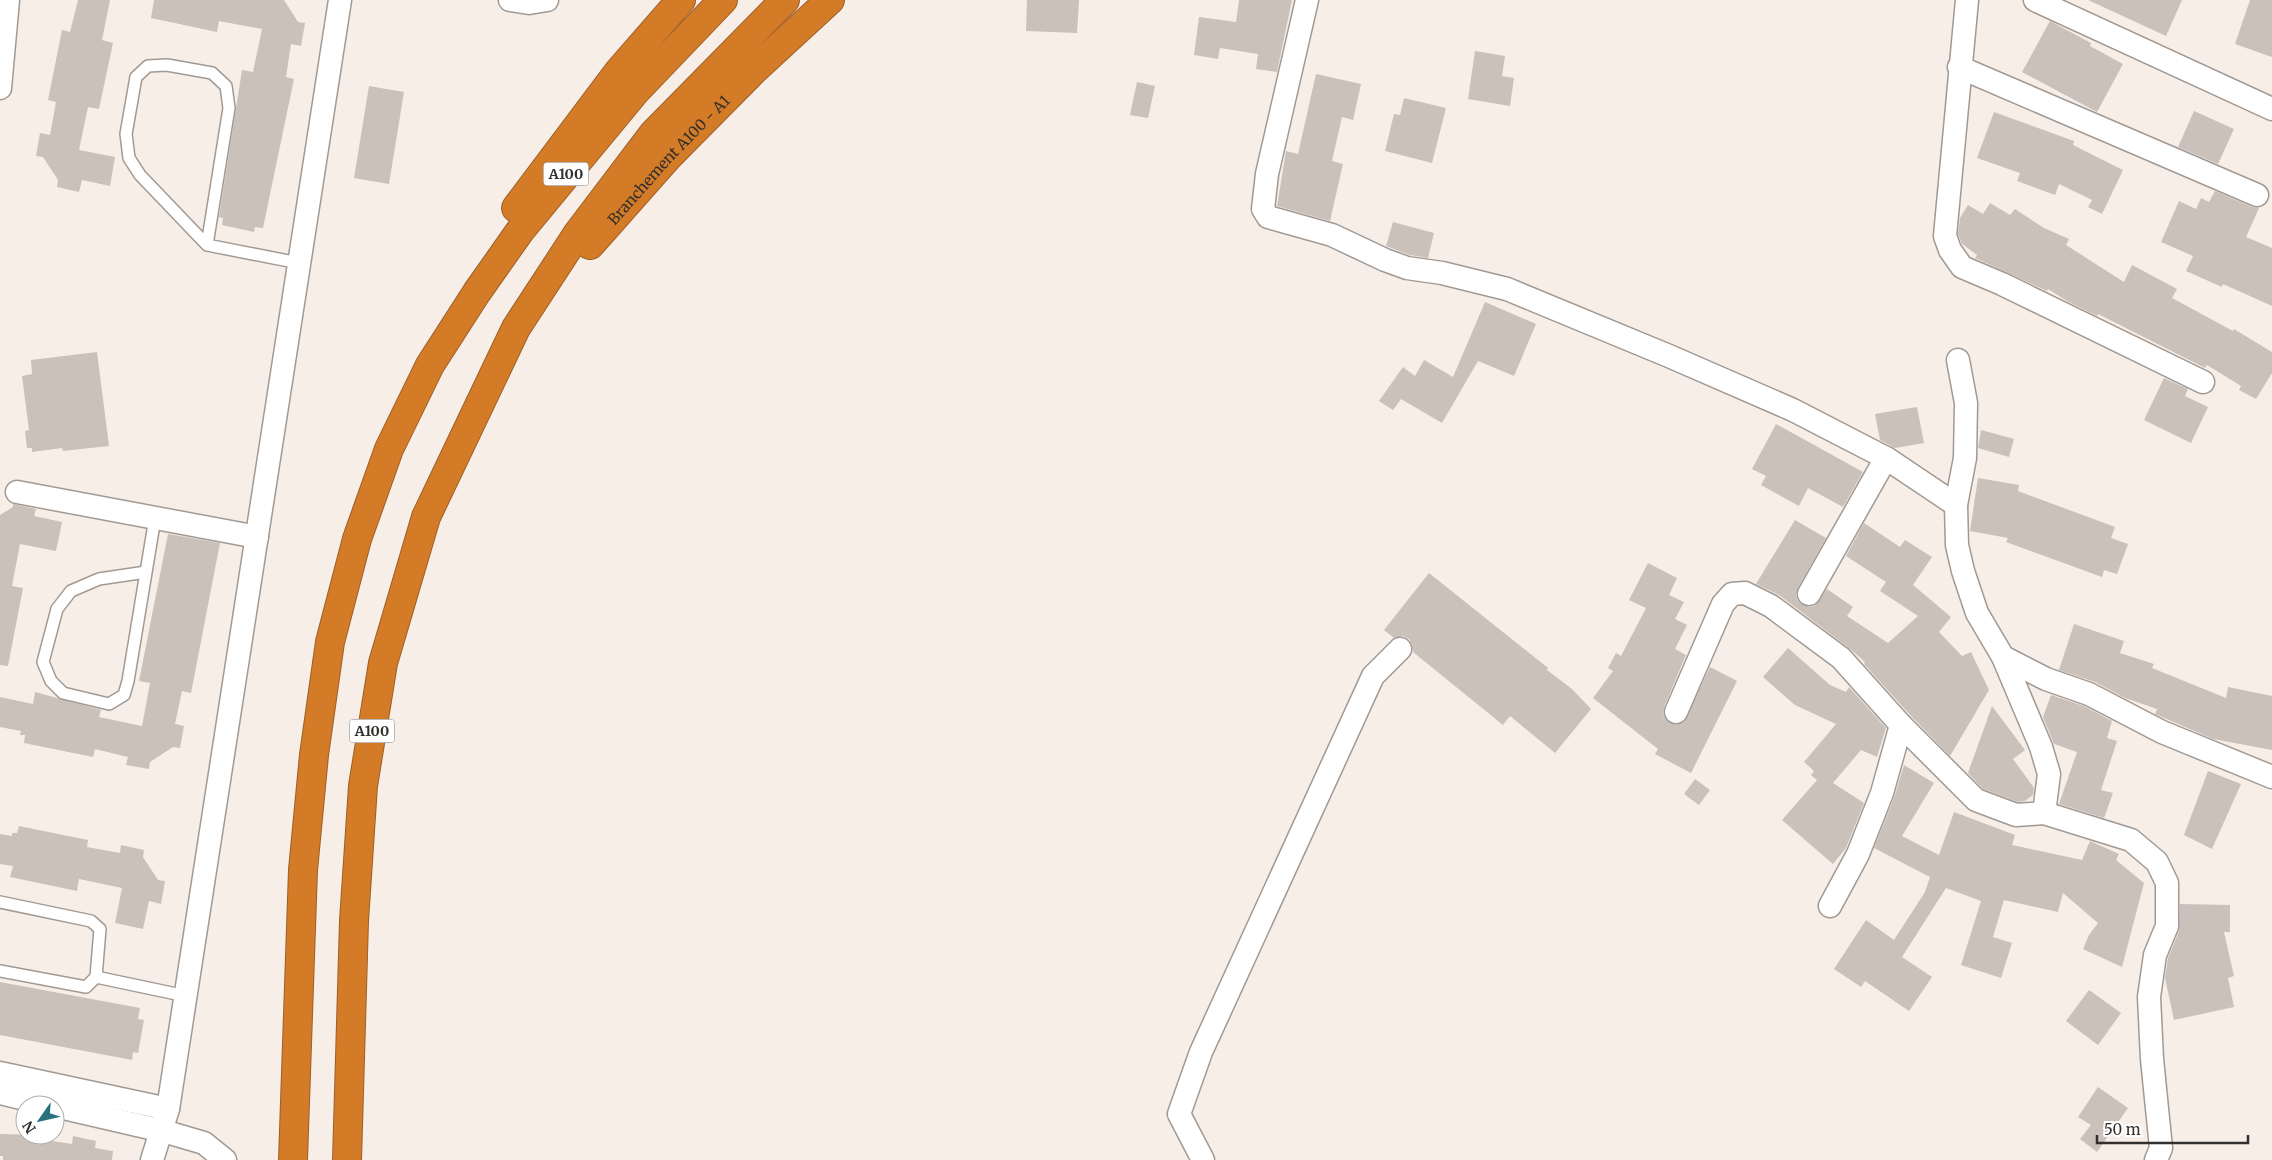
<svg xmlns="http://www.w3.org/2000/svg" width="2272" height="1160" viewBox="0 0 2272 1160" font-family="Merriweather,serif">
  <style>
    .building { fill: #cac1bb }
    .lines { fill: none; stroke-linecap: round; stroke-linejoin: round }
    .service-casing { stroke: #a29993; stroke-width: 14 }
    .minor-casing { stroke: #a29993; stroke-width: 25 }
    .motorway-casing { stroke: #9b6029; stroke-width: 30 }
    .service { stroke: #fff; stroke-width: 11 }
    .minor { stroke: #fff; stroke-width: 22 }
    .motorway { stroke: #d47b27; stroke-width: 28 }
    .labels { text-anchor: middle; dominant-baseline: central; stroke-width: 5; stroke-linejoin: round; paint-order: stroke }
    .shield { fill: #fff; stroke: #706d6c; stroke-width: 1 }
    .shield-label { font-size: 14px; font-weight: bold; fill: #322f2d }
    .street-label { font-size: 15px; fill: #322f2d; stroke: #fff }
  </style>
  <rect width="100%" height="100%" fill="#f7eee7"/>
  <g class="building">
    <path d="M78,0H110L102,40L113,43L99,109L88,107L79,150L115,157L110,186L82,180L79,192L57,187L58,180L43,157L36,156L40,133L50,135L56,102L48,100L62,30L70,32Z"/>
    <path d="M154,0H284L298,22L305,23L301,46L291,44L286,77L294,79L263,228L255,227L254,232L222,225L223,218L219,217L242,70L253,72L262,29L219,21L217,32L151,18Z"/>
    <path d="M1027,0H1079L1077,33L1026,31Z"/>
    <path d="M1239,0H1292L1277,72L1256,69L1258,54L1220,48L1218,59L1194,55L1199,17L1236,22Z"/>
    <path d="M2088,0H2182L2166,36Z"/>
    <path d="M2250,0H2272V57L2235,44Z"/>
    <path d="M2050,21L2091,43L2090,46L2123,64L2097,112L2022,72Z"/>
    <path d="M1475,51L1505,56L1502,76L1514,78L1510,106L1468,99Z"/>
    <path d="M1316,74L1361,84L1353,120L1342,117L1332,161L1343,164L1330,221L1277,206L1286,151L1298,154Z"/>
    <path d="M1137,82L1155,86L1148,118L1130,115Z"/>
    <path d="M369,86L404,92L389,184L354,178Z"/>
    <path d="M1404,98L1446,108L1432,163L1385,151L1394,114L1400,115Z"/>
    <path d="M2194,111L2234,129L2218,164L2178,147Z"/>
    <path d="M1994,112L2074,141L2073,145L2123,170L2102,214L2088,207L2092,200L2059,184L2055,195L2017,181L2020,173L1977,158Z"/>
    <path d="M2215,191L2252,207L2259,208L2246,237L2272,248V306L2223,284L2222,287L2186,271L2193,256L2161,242L2179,201L2196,209L2201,198L2209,202Z"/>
    <path d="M1990,203L2010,215L2015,209L2044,228L2069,239L2066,245L2124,282L2132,265L2177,289L2172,298L2233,331L2234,329L2272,352V373L2256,399L2239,390L2241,386L2207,365L2205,368L2098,314L2097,316L2067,301L2048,289L2047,291L1975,258L1977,255L1962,244L1958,234L1960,218L1968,205L1983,214Z"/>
    <path d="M1393,222L1434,233L1428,258L1410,255L1386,246Z"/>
    <path d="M1485,302L1536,324L1514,376L1478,361L1442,423L1401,399L1393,410L1379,401L1403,367L1415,376L1424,360L1453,377Z"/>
    <path d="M97,352L109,446L63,451L62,448L32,452V448H27L25,431L29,430L22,376L32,374L31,360Z"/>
    <path d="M2164,378L2188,389L2185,396L2208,407L2191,443L2144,420Z"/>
    <path d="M1917,407L1924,443L1895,448L1880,440L1875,414Z"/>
    <path d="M1776,424L1863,472L1843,507L1808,488L1799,506L1761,485L1766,476L1752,469Z"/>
    <path d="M1981,430L2014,439L2009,457L1978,448Z"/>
    <path d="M1978,478L2019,485L2018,491L2115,527L2111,538L2128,544L2117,574L2104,570L2102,577L2006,542L2008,538L1970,531Z"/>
    <path d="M13,504L36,509L34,516L62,522L56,551L20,544L12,586L23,588L8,666L0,665V515L13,507Z"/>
    <path d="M1795,520L1826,538L1798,588L1796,595L1798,601L1809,607L1815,606L1827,589L1853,607L1847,616L1888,643L1918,616L1880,591L1886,582L1846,556L1864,523L1900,547L1905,540L1932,557L1913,585L1951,617L1939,632L1962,656L1971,652L1989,690L1950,756L1911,716L1864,664L1865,662L1849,648L1779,595L1756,584Z"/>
    <path d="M168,534L220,543L191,693L182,691L175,724L184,726L180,748L173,747L150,762L149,769L126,765L128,757L95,749L93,757L24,743L25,735H20L21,731L0,727V697L33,704L35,692L101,710L99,717L142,726L150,683L139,681Z"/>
    <path d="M1648,563L1677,578L1669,595L1684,602L1675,619L1687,625L1675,649L1686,655L1664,707L1663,714L1666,720L1677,725L1684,722L1710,667L1737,681L1691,773L1655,754L1658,749L1593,698L1613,671L1608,668L1616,653L1621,656L1646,608L1629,600Z"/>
    <path d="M1429,573L1548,668L1547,670L1572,689L1591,709L1555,753L1510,716L1503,725L1413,652L1412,645L1409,639L1403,636L1394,638L1384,630Z"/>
    <path d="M2074,624L2124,641L2120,653L2154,664L2152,668L2226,698L2228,687L2272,696V750L2213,739L2155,714L2157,709L2125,698L2095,682L2059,670Z"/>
    <path d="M1788,648L1830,685L1846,692L1849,687L1886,728L1877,757L1861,750L1833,783L1864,803L1846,848L1833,864L1782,820L1817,780L1811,775L1814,771L1804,762L1836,724L1795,705L1763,677Z"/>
    <path d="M2051,695L2084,706L2112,721L2107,738L2117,741L2101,790L2113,793L2104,818L2059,804L2077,752L2054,744L2043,717Z"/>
    <path d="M1992,706L2025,750L2013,759L2034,788L2033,795L2025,801L2018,802L1983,789L1968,773Z"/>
    <path d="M1904,765L1934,783L1902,836L1939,855L1954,812L2015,835L2012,845L2082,860L2090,841L2119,854L2116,860L2144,883L2122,967L2083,949L2089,935L2098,923L2063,893L2058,912L2004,900L1993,937L2012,943L2001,978L1961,965L1981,901L1946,888L1902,957L1932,977L1909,1011L1865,981L1861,987L1834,969L1866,920L1894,940L1925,892L1930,877L1874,848L1894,798Z"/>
    <path d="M2208,771L2241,784L2212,849L2184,835Z"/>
    <path d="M1695,779L1710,790L1699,805L1684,794Z"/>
    <path d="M19,826L88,840L87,847L120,853L121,845L144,850L143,857L158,880L165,881L161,904L149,901L143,929L115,923L122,888L79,879L77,891L10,877L13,866L0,864V834L12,836V833H17Z"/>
    <path d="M2180,904L2230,905V932H2224L2234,976L2228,978L2234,1007L2174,1020L2165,978L2168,958L2179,931Z"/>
    <path d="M0,982L140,1008L138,1019L144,1020L138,1053L133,1052L132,1060L0,1035Z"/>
    <path d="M2089,990L2121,1013L2098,1045L2066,1021Z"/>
    <path d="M2098,1087L2128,1108L2097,1152L2080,1139L2091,1125L2078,1117Z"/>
    <path d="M0,1134L39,1135V1139L72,1144L73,1136L96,1141L95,1148L113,1151L112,1160H3V1156H0Z"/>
  </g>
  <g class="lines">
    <defs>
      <g id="service">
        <path d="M207,245L229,108L226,86L212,73L167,65L148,66L136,77L126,134L129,158L140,175L207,245L299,263"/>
        <path d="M146,572L99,579L71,591L57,609L43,662L51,681L63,693L109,704L124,695L128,681L155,518"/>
        <path d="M0,902L91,921L100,929L96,977L86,987L0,971"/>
        <path d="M96,977L186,996"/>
      </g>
      <g id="minor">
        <path d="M510,0L529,3L547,0"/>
        <path d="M1307,0L1267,174L1263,209L1268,217L1332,235L1385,260L1407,268L1442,273L1507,289L1669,356L1793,410L1886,458L1956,505"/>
        <path d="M1967,0L1945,236L1950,250L1962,267L2002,284L2203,382"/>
        <path d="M2035,0L2272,109"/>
        <path d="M1959,67L2257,195"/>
        <path d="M0,88L8,0"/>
        <path d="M1958,360L1966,403L1965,458L1956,505L1957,545L1963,571L1977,613L2003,657"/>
        <path d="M17,492L257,537"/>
        <path d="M1809,594L1886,458"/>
        <path d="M1676,712L1723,604L1732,594L1745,593L1771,606L1841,658L1901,725L1976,800L2016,815L2044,813L2049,774L2041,747L2003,657L2046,679L2089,694L2162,732L2272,777"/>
        <path d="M2044,813L2131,840L2157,862L2167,883V926L2155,955L2149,997L2152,1059L2161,1148L2156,1160"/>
        <path d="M1830,906L1858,854L1882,793L1901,725"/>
        <path d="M0,1073L168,1109"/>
        <path d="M0,1093L50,1105"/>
        <path d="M55,1106L163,1131L204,1143L225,1160"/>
        <path d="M152,1160L168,1109L340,0"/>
        <path d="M1203,1160L1179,1114L1201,1052L1373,676L1400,649"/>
      </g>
      <g id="motorway">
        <path d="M516,208L619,71L681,0"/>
        <path id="s1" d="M590,245L667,158L754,70L830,0"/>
        <path d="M293,1160L303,870L314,755L330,642L357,539L389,449L430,365L477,292L520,231L635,92L723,0"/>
        <path d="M347,1160L354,921L363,786L383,663L426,517L516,328L578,233L653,134L785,0"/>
      </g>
    </defs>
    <use href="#service" class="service-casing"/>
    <use href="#minor" class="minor-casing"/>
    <use href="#motorway" class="motorway-casing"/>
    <use href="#service" class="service"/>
    <use href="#minor" class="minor"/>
    <use href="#motorway" class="motorway"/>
  </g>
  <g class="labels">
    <g class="shield">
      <rect x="543.5" y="162.5" width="45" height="23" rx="4"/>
      <rect x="349.5" y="719.5" width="45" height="23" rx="4"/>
    </g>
    <g class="shield-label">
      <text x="566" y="174">A100</text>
      <text x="372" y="731">A100</text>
    </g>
    <g class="street-label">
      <text stroke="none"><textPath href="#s1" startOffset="116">Branchement A100 - A1</textPath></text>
    </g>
  </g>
  <g transform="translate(40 1120) rotate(236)"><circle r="24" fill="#ffffff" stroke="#adacab"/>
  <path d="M0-4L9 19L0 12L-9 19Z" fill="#29717c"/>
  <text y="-8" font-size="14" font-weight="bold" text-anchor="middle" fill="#322f2d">N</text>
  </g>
  <path d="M2097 1135v8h151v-8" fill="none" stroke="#322f2d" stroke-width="2.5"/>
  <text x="2104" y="1135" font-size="15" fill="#322f2d" stroke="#ffffff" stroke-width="4" paint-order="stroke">50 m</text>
</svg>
